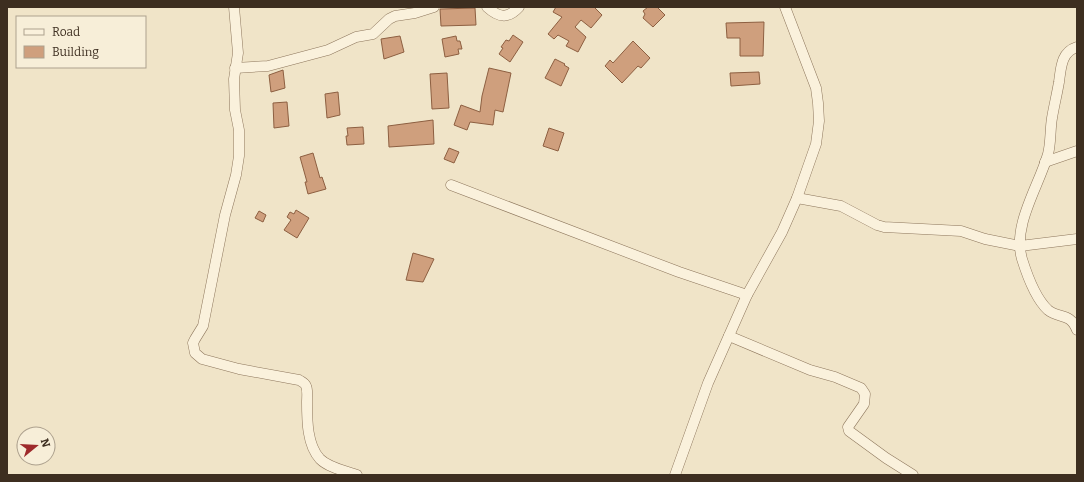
<svg xmlns="http://www.w3.org/2000/svg" width="1084" height="482" viewBox="0 0 1084 482" font-family="Bitter,serif">
  <style>
    .building { fill: #cf9f7d; stroke: #8d5f41 }
    .lines { fill: none; stroke-linecap: round; stroke-linejoin: round }
    .street-casing { stroke: #8d765c; stroke-width: 11 }
    .street { stroke: #faf1dc; stroke-width: 10 }
  </style>
  <rect width="100%" height="100%" fill="#f0e4c8"/>
  <g class="building">
    <path d="M556,7H594L602,15L591,28L581,20L575,27L586,37L578,52L566,46L569,41L558,35L554,39L548,34L562,17L553,12Z"/>
    <path d="M648,7H657L665,15L653,27L643,18L645,14L643,11Z"/>
    <path d="M475,8L476,25L441,26L440,9Z"/>
    <path d="M764,22L763,56H740V38H727L726,23Z"/>
    <path d="M513,35L523,42L510,62L499,54L503,48L501,47L506,40L509,41Z"/>
    <path d="M400,36L404,52L384,59L381,39Z"/>
    <path d="M456,36L457,41H460L462,49H458L459,54L445,57L442,39Z"/>
    <path d="M633,41L650,58L641,68L638,66L622,83L605,66L610,60L613,63Z"/>
    <path d="M555,59L565,64L564,65L569,68L561,86L545,78Z"/>
    <path d="M489,68L511,73L503,112L495,110L493,125L470,122L467,130L454,125L461,105L480,112L482,96Z"/>
    <path d="M283,70L285,88L271,92L269,75Z"/>
    <path d="M759,72L760,84L731,86L730,73Z"/>
    <path d="M447,73L449,108L432,109L430,74Z"/>
    <path d="M338,92L340,115L327,118L325,94Z"/>
    <path d="M287,102L289,126L274,128L273,103Z"/>
    <path d="M433,120L434,144L389,147L388,126Z"/>
    <path d="M363,127L364,144L347,145L346,136H348L347,128Z"/>
    <path d="M549,128L564,133L558,151L543,146Z"/>
    <path d="M449,148L459,152L454,163L444,159Z"/>
    <path d="M313,153L320,178L322,177L326,189L308,194L305,182H307L300,157Z"/>
    <path d="M296,210L309,218L297,238L284,230L291,220L287,217L290,212L294,214Z"/>
    <path d="M259,211L266,215L263,222L255,218Z"/>
    <path d="M413,253L434,259L423,282L406,280Z"/>
  </g>
  <g class="lines">
    <defs>
      <g id="street">
        <path d="M234,7L238,53L234,79L235,110L239,130V156L236,175L225,215L203,326L195,339L193,343L195,353L202,359L239,369L299,380C302,382 305,383 306,386C308,390 307,397 307,402C307,420 307,445 320,459C329,468 346,471 357,475"/>
        <path d="M487,7C499,18 508,19 519,7"/>
        <path d="M1077,47C1061,52 1061,68 1059,82C1057,94 1054,106 1052,118C1050,130 1051,143 1048,154C1039,186 1012,225 1022,259C1027,275 1035,298 1048,310C1059,319 1070,312 1077,330"/>
        <path d="M235,68L268,66L328,50L356,37L373,34L389,19L395,16L415,13L434,7"/>
        <path d="M1045,162L1077,151"/>
        <path d="M451,185L679,272L747,295"/>
        <path d="M797,198L841,206L877,225L884,227L961,231L985,239L1020,246L1077,239"/>
        <path d="M729,336L810,370L835,377L861,388L865,394L864,404L848,427L849,431L886,458L913,475"/>
        <path d="M675,475L708,383L747,295L782,232L797,198L816,144L819,121L818,103L816,88L785,7"/>
      </g>
    </defs>
    <use href="#street" class="street-casing"/>
    <use href="#street" class="street"/>
  </g>
  <rect width="1084" height="482" fill="none" stroke="#3d2e20" stroke-width="16"/>
  <rect x="16" y="16" width="130" height="52" fill="#f7eed8" stroke="#ada18e"/>
  <rect x="24" y="29" width="20" height="6" fill="#faf1dc" stroke="#ada18e"/>
  <text x="52" y="36" font-size="12" fill="#3d2e20">Road</text>
  <rect x="24" y="46" width="20" height="12" fill="#cf9f7d" stroke="#ada18e"/>
  <text x="52" y="56" font-size="12" fill="#3d2e20">Building</text>
  <g transform="translate(36 446) rotate(72)"><circle r="19" fill="#f7eed8" stroke="#ada18e"/>
  <path d="M0-3L7 15L0 10L-7 15Z" fill="#9e2a2b"/>
  <text y="-6" font-size="11" font-weight="bold" text-anchor="middle" fill="#3d2e20">N</text>
  </g>
</svg>
